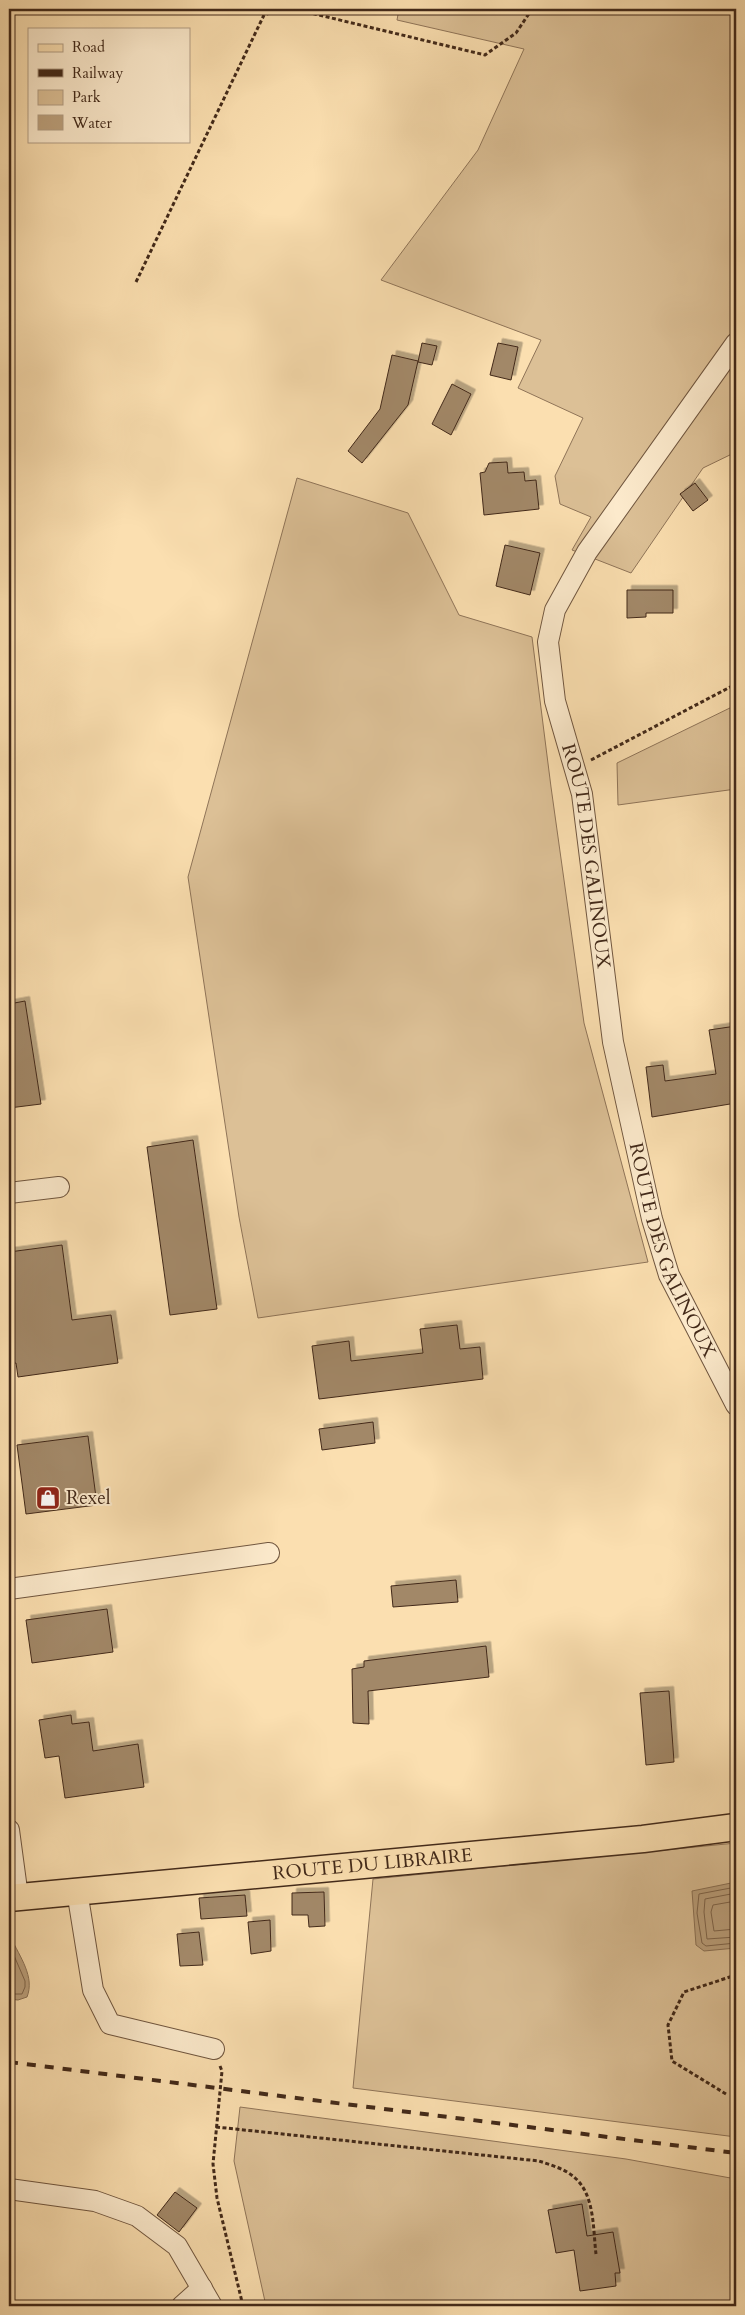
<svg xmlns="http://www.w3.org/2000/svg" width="745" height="2315" viewBox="0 0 745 2315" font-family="Cardo,serif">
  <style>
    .green { fill: #dcc096; stroke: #8f7458 }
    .water { fill: #bca17d; stroke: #8b7155 }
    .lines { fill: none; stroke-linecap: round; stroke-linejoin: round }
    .shore { stroke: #7f654b; stroke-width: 1 }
    .building { fill: #a28868; stroke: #422919; filter: url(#shadow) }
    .minor-casing { stroke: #70563f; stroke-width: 22 }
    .major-casing { stroke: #422919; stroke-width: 29 }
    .path { stroke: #422919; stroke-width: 3; stroke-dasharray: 4 2.5; stroke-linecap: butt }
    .minor { stroke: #fceacc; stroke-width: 20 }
    .major { stroke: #fbdfb0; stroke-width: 26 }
    .rail { stroke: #422919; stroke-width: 4; stroke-dasharray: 9 9; stroke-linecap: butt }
    .labels { text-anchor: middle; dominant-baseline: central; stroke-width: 4; stroke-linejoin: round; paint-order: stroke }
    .street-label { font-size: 19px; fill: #422919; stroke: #fceacc }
    .poi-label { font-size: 19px; fill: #422919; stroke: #fceacc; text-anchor: start }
  </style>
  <defs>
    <filter id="shadow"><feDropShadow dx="4.5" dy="-4.5" stdDeviation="0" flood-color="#0004"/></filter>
  </defs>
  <rect width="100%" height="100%" fill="#fbdfb0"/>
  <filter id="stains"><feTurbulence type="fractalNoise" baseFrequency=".004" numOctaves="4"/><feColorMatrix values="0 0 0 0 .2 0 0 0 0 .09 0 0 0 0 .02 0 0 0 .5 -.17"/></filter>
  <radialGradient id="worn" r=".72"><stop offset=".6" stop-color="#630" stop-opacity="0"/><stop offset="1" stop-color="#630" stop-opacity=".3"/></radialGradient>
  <g class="green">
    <path d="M399,9H736V452L703,468L631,573L572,550L591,517L560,504L555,476L583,418L518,388L541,340L381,280L478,150L524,49L397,20Z"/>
    <path d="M297,478L408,513L459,615L532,637L551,787L584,1023L648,1262L258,1318L239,1217L188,877Z"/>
    <path d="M736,705V789L618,805L617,763Z"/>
    <path d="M736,1843V2137L353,2088L373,1879Z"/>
    <path d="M240,2107L626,2159L736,2179V2306H266L234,2161Z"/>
  </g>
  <g class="water">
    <path d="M736,1882V1948L704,1951L696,1945L692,1891Z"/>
    <path d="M9,1937L11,1938C20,1957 35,1977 27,1997L18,2000L9,1999Z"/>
  </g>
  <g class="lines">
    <g class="shore">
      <path d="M736,1887L699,1894L697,1913L702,1943L706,1946L736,1943"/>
      <path d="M736,1893L705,1899L704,1912L707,1939L736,1937"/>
      <path d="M736,1901L713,1905L711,1912L714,1931L736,1929"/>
      <path d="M9,1944L25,1981V1987L22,1994H9"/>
    </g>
  </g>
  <g class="building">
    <path d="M422,343L437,346L432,365L418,362Z"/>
    <path d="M498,343L518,347L511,380L490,375Z"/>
    <path d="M392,355L418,361L408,405L362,463L348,451L380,409Z"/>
    <path d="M452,384L471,394L451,435L432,424Z"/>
    <path d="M507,462L508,473L524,472L525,481L536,480L539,509L484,515L480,473L485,472L489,463Z"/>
    <path d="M695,483L708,500L693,511L680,494Z"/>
    <path d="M505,545L540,553L530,595L496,586Z"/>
    <path d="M627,590H673V613H646V617L627,618Z"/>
    <path d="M25,1001L41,1104L9,1108V1004Z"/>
    <path d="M736,1026V1103L652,1117L646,1067L663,1065L665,1081L716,1074L709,1030Z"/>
    <path d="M193,1140L217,1309L170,1315L147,1147Z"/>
    <path d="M62,1245L72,1320L111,1315L118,1363L18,1377L16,1363L9,1364V1252Z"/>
    <path d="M457,1325L460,1349L480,1347L483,1379L319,1399L312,1346L349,1341L351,1361L423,1353L420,1329Z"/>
    <path d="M373,1422L375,1443L322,1450L319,1429Z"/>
    <path d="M88,1436L97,1505L26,1514L17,1445Z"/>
    <path d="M456,1580L458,1602L393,1607L391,1586Z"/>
    <path d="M107,1609L113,1652L32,1663L26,1620Z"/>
    <path d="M486,1646L489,1677L368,1691L369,1724L353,1723L352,1669L364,1667V1661Z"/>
    <path d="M669,1691L674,1762L646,1765L640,1693Z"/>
    <path d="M71,1715L72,1724L89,1722L93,1751L138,1744L144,1787L65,1798L59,1756L45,1758L39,1720Z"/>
    <path d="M324,1892L325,1926L309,1927L308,1915H292V1893Z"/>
    <path d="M245,1895L247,1916L201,1919L199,1898Z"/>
    <path d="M270,1920L271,1951L251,1954L248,1922Z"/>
    <path d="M199,1932L203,1965L180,1966L177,1934Z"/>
    <path d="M175,2192L197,2208L179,2232L157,2215Z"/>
    <path d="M582,2204L587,2236L613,2232L620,2273H615L616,2286L580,2291L574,2250L556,2253L548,2210Z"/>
  </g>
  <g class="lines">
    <defs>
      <g id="minor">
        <path id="s1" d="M736,343L587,552L555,610L548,642L555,701L582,794L613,1042L652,1219L669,1275L736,1405"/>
        <path d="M9,1193L59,1187"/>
        <path d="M9,1589L269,1553"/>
        <path d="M9,1830L18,1897"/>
        <path d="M77,1891L93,1990L110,2024L214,2049"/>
        <path d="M9,2189L95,2201L137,2216L177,2246L212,2306"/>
        <path d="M182,2306L202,2288"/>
      </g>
      <g id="major">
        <path id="s2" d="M9,1898L643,1839L736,1827"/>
      </g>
    </defs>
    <use href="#minor" class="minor-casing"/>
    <use href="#major" class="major-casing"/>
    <g class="path">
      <path d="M294,9L485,55L516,33L532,9"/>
      <path d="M136,282L264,15L283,9"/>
      <path d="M591,760L736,684"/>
      <path d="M220,2066L222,2071L213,2164L217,2198L243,2306"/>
      <path d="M726,2094L672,2061L668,2025L684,1992L736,1975"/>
      <path d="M216,2127L539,2161C551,2165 565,2169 574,2177C595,2194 593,2230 596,2254"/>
    </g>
    <use href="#minor" class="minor"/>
    <use href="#major" class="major"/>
    <path class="rail" d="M9,2062L736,2153"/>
  </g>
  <defs>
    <symbol id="shop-square" viewBox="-11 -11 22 22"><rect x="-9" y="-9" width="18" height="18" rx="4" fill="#8f2418" stroke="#fceacc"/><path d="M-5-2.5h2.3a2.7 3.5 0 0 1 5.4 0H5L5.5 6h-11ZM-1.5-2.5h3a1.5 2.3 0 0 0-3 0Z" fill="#fff"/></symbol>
  </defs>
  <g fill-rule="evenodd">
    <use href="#shop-square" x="34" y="1484" width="28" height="28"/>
  </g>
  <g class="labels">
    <g class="street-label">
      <text stroke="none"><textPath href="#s1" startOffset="574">ROUTE DES GALINOUX</textPath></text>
      <text stroke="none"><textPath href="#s1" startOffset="979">ROUTE DES GALINOUX</textPath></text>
      <text stroke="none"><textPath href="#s2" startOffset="365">ROUTE DU LIBRAIRE</textPath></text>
    </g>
    <g class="poi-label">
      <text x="66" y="1498">Rexel</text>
    </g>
  </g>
  <rect width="745" height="2315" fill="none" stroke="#fbdfb0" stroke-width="30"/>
  <rect x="10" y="10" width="725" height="2295" fill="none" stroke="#422919" stroke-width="2.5"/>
  <rect x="15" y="15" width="715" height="2285" fill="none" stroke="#422919"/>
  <rect x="28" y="28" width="162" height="115" fill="#fceacc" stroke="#b29d84"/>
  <rect x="38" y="44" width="25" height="8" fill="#fbdfb0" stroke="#b29d84"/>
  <text x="72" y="52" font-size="15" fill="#422919">Road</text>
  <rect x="38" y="69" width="25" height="8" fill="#422919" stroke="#b29d84"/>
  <text x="72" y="78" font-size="15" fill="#422919">Railway</text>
  <rect x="38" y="90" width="25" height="15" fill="#dcc096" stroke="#b29d84"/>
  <text x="72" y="102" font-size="15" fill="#422919">Park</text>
  <rect x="38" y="115" width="25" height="15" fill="#bca17d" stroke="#b29d84"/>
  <text x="72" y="128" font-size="15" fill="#422919">Water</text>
  <rect width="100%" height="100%" filter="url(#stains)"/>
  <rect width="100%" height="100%" fill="url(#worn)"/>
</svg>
